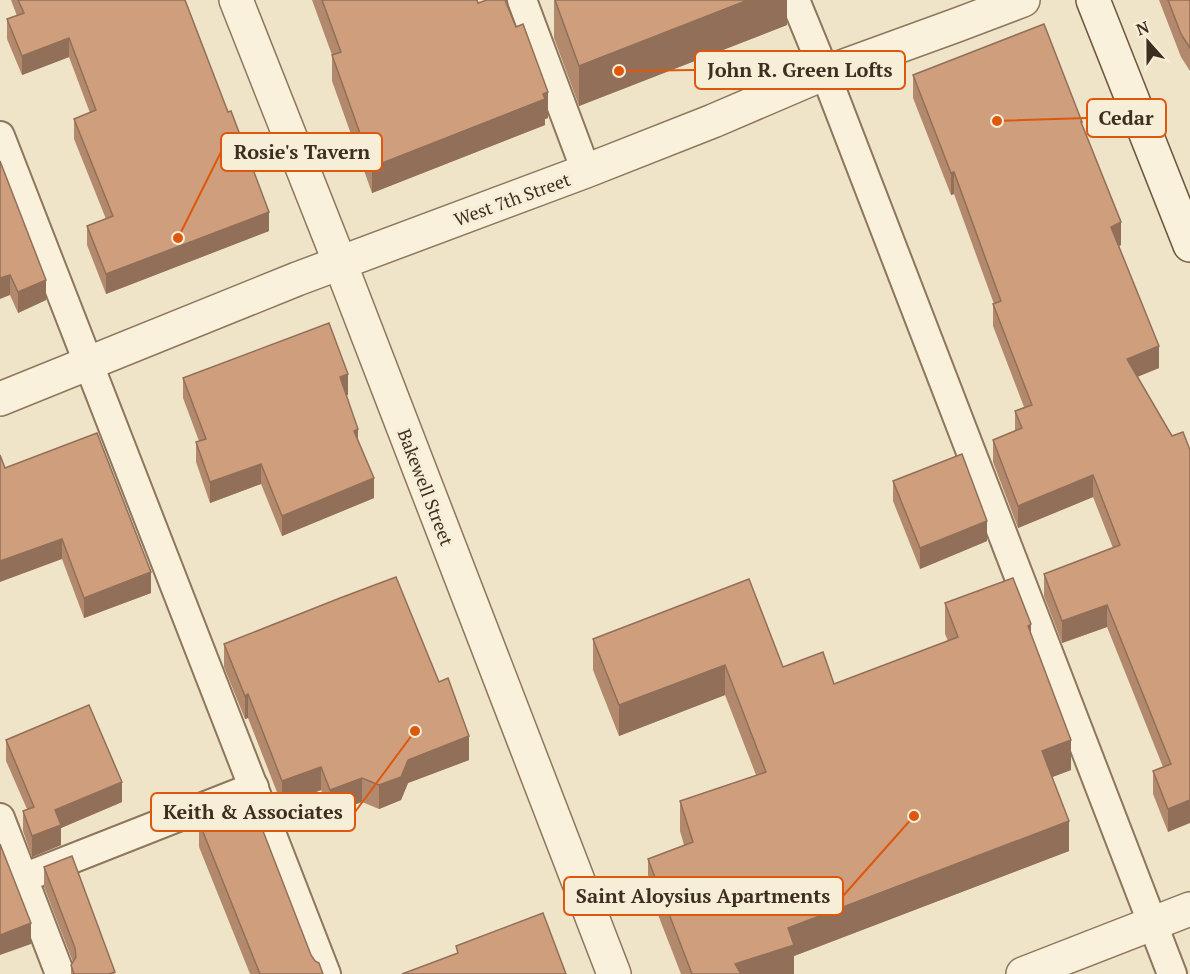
<svg xmlns="http://www.w3.org/2000/svg" width="1190" height="974" viewBox="0 0 1190 974" font-family="'PT Serif',serif">
  <style>
    .lines { fill: none; stroke-linecap: round; stroke-linejoin: round }
    .service-casing { stroke: #8d765c; stroke-width: 32 }
    .minor-casing { stroke: #8d765c; stroke-width: 36 }
    .secondary-casing { stroke: #6f573f; stroke-width: 36 }
    .service { stroke: #faf1dc; stroke-width: 28 }
    .minor { stroke: #faf1dc; stroke-width: 33 }
    .secondary { stroke: #faf1dc; stroke-width: 33 }
    .wall { fill: #b2896c }
    .shaded-wall { fill: #916f58 }
    .building { fill: #cf9f7d; stroke: #916f58; stroke-width: 1.5 }
    .labels { text-anchor: middle; dominant-baseline: central; stroke-width: 6; stroke-linejoin: round; paint-order: stroke }
    .street-label { font-size: 18px; fill: #3d2e20; stroke: #f7eed8 }
    .leader { fill: none; stroke: #df570d; stroke-width: 2 }
    .callout-dot { fill: #df570d; stroke: #f7eed8; stroke-width: 2 }
    .callout { fill: #f7eed8; stroke: #df570d; stroke-width: 2 }
    .callout-label { font-size: 20px; text-anchor: middle; font-weight: bold; fill: #3d2e20 }
  </style>
  <rect width="100%" height="100%" fill="#f0e4c8"/>
  <g class="lines">
    <defs>
      <g id="service">
        <path d="M522,0L586,171"/>
        <path d="M795,0L825,73L1172,974"/>
        <path d="M0,136L326,974"/>
        <path d="M0,818L60,974"/>
        <path d="M23,878L254,787"/>
      </g>
      <g id="minor">
        <path d="M236,0L340,263L614,974"/>
        <path d="M0,399L297,279L586,171L713,121L825,73L957,25L1023,0"/>
        <path d="M1023,974L1190,909"/>
      </g>
      <path id="secondary" d="M1093,0L1190,245"/>
    </defs>
    <use href="#service" class="service-casing"/>
    <use href="#minor" class="minor-casing"/>
    <use href="#secondary" class="secondary-casing"/>
    <use href="#service" class="service"/>
    <use href="#minor" class="minor"/>
    <use href="#secondary" class="secondary"/>
  </g>
  <g class="wall">
    <path d="M11,0H185L269,231L106,294L87,245V226L106,219L74,139V119L90,113L69,57L22,75L7,39V19L17,16Z"/>
    <path d="M312,0H477L548,118L545,119V125L372,193L332,81V55Z"/>
    <path d="M554,0H787V25L579,106L554,38Z"/>
    <path d="M1159,0H1190V71L1181,57Z"/>
    <path d="M913,75L1082,126L1121,245L1119,246L1159,368L1137,377L1172,436L1190,450L1168,832L1153,794V771L1163,767L1107,627L1062,643L1044,596V574L1113,548L1093,497L1018,528L993,462V440L1015,431V411L1024,407L993,326V304H994L954,194L951,195L913,98Z"/>
    <path d="M0,161L46,300L18,313L10,295Z"/>
    <path d="M183,378L348,395H346L374,498L282,536L261,484L210,503L196,462V442L199,441L183,398Z"/>
    <path d="M5,468L151,593L84,618L62,559Z"/>
    <path d="M893,481L987,541L920,569L893,501Z"/>
    <path d="M945,603L1031,635L1071,770L1052,777L1069,851L794,956V974H681L648,889V859L684,845L680,831V801L756,775L725,695L619,736L593,670V639L834,684L948,641L945,634Z"/>
    <path d="M224,644L469,760L408,783L401,800L379,809L362,802L330,813L321,790L282,805L248,718L245,719L224,667Z"/>
    <path d="M6,740L122,802L61,828V845L32,857L23,831V811L27,809L6,761Z"/>
    <path d="M199,822L311,955L323,974H250L199,847Z"/>
    <path d="M44,867L115,974H71V965L73,962L44,887Z"/>
  </g>
  <g class="shaded-wall">
    <path d="M748,0H787V25L579,106V66Z"/>
    <path d="M69,38V57L22,75V56Z"/>
    <path d="M548,92V118L545,119V125L372,193V167Z"/>
    <path d="M954,172V194L951,195V173Z"/>
    <path d="M269,212V231L106,294V274Z"/>
    <path d="M1121,222V245L1111,249V227Z"/>
    <path d="M10,275V295L0,299V278Z"/>
    <path d="M46,280V300L18,313V292Z"/>
    <path d="M1159,346V368L1127,381V359Z"/>
    <path d="M348,374V395L340,397V377Z"/>
    <path d="M358,429V449L354,431Z"/>
    <path d="M261,464V484L210,503V482Z"/>
    <path d="M1093,475V497L1018,528V506Z"/>
    <path d="M374,478V498L282,536V516Z"/>
    <path d="M987,521V541L920,569V548Z"/>
    <path d="M62,539V559L0,582V561Z"/>
    <path d="M151,572V593L84,618V598Z"/>
    <path d="M1107,605V627L1062,643V621Z"/>
    <path d="M1031,624V655L1028,626Z"/>
    <path d="M725,665V695L619,736V705Z"/>
    <path d="M248,694V718L245,719V696Z"/>
    <path d="M469,736V760L408,783L401,800L379,809V785L408,760Z"/>
    <path d="M1071,740V770L1042,781V751Z"/>
    <path d="M321,767V790L282,805V781Z"/>
    <path d="M362,778V802L330,813V790Z"/>
    <path d="M122,782V802L61,828V845L32,857V836L55,810Z"/>
    <path d="M1190,800V823L1168,832V809Z"/>
    <path d="M1069,821V851L794,956V974H735V964L788,928Z"/>
    <path d="M31,923V944L0,955V935Z"/>
  </g>
  <g class="building">
    <path d="M18,0H185L228,112L231,111L269,212L106,274L87,226L113,216L74,119L96,110L69,38L22,56L7,19L24,13Z"/>
    <path d="M322,0H477L478,3L487,0H505L516,27L523,24L548,92L543,94L545,99L372,167L332,55L341,52Z"/>
    <path d="M555,0H748L579,66Z"/>
    <path d="M1168,0H1190V48L1181,34Z"/>
    <path d="M1044,24L1082,122H1081L1121,222L1111,227L1159,346L1127,359L1172,436L1183,432L1190,450V800L1168,809L1153,771L1171,764L1107,605L1062,621L1044,574L1120,545L1093,475L1018,506L993,440L1022,428L1015,411L1032,405L993,304L1001,301L954,172L951,173L913,75Z"/>
    <path d="M0,161L46,280L18,292L10,275L0,278Z"/>
    <path d="M329,323L348,374L340,377L358,429L354,431L374,478L282,516L261,464L210,482L196,442L206,439L183,378Z"/>
    <path d="M97,433L151,572L84,598L62,539L0,561V455L5,468Z"/>
    <path d="M962,454L987,521L920,548L893,481Z"/>
    <path d="M396,577L439,682L448,678L469,736L408,760L401,777L379,785L362,778L330,790L321,767L282,781L248,694L245,696L224,644L340,598Z"/>
    <path d="M1013,578L1031,624L1028,626L1071,740L1042,751L1069,821L788,928L794,945L735,964L741,974H692L648,859L693,842L680,801L766,772L725,665L619,705L593,639L749,579L783,667L823,652L834,684L958,637L945,603Z"/>
    <path d="M89,705L122,782L55,810L61,825L32,836L23,811L34,807L6,740Z"/>
    <path d="M251,800L311,955L315,961L319,963L323,974H260L199,822Z"/>
    <path d="M0,844L31,923L0,935Z"/>
    <path d="M72,856L115,972L109,974H74L71,965L76,957L75,948L44,867Z"/>
    <path d="M543,913L566,974H402L458,953L456,946Z"/>
  </g>
  <g class="labels">
    <g class="street-label">
      <text transform="translate(512 199) rotate(-20)">West 7th Street</text>
      <text transform="translate(426 487) rotate(69)">Bakewell Street</text>
    </g>
  </g>
  <path class="leader" d="M619 71L695 70M997 121L1087 118M178 238L221 152M415 731L355 812M914 816L843 896"/>
  <g class="callout-dot">
    <circle cx="619" cy="71" r="6"/>
    <circle cx="997" cy="121" r="6"/>
    <circle cx="178" cy="238" r="6"/>
    <circle cx="415" cy="731" r="6"/>
    <circle cx="914" cy="816" r="6"/>
  </g>
  <g class="callout">
    <rect x="695" y="51" width="210" height="38" rx="6"/>
    <rect x="1087" y="99" width="79" height="38" rx="6"/>
    <rect x="221" y="133" width="161" height="38" rx="6"/>
    <rect x="151" y="793" width="204" height="38" rx="6"/>
    <rect x="564" y="877" width="279" height="38" rx="6"/>
  </g>
  <g class="callout-label">
    <text x="800" y="77">John R. Green Lofts</text>
    <text x="1126" y="125">Cedar</text>
    <text x="302" y="159">Rosie's Tavern</text>
    <text x="253" y="819">Keith &amp; Associates</text>
    <text x="703" y="903">Saint Aloysius Apartments</text>
  </g>
  <g transform="translate(1148 42) rotate(339)" stroke="#f7eed8" stroke-width="4.5" paint-order="stroke">
  <path d="M0-4.5L10 22L0 15L-10 22Z" fill="#3d2e20"/>
  <text y="-9" font-size="16" font-weight="bold" text-anchor="middle" fill="#3d2e20">N</text>
  </g>
</svg>
